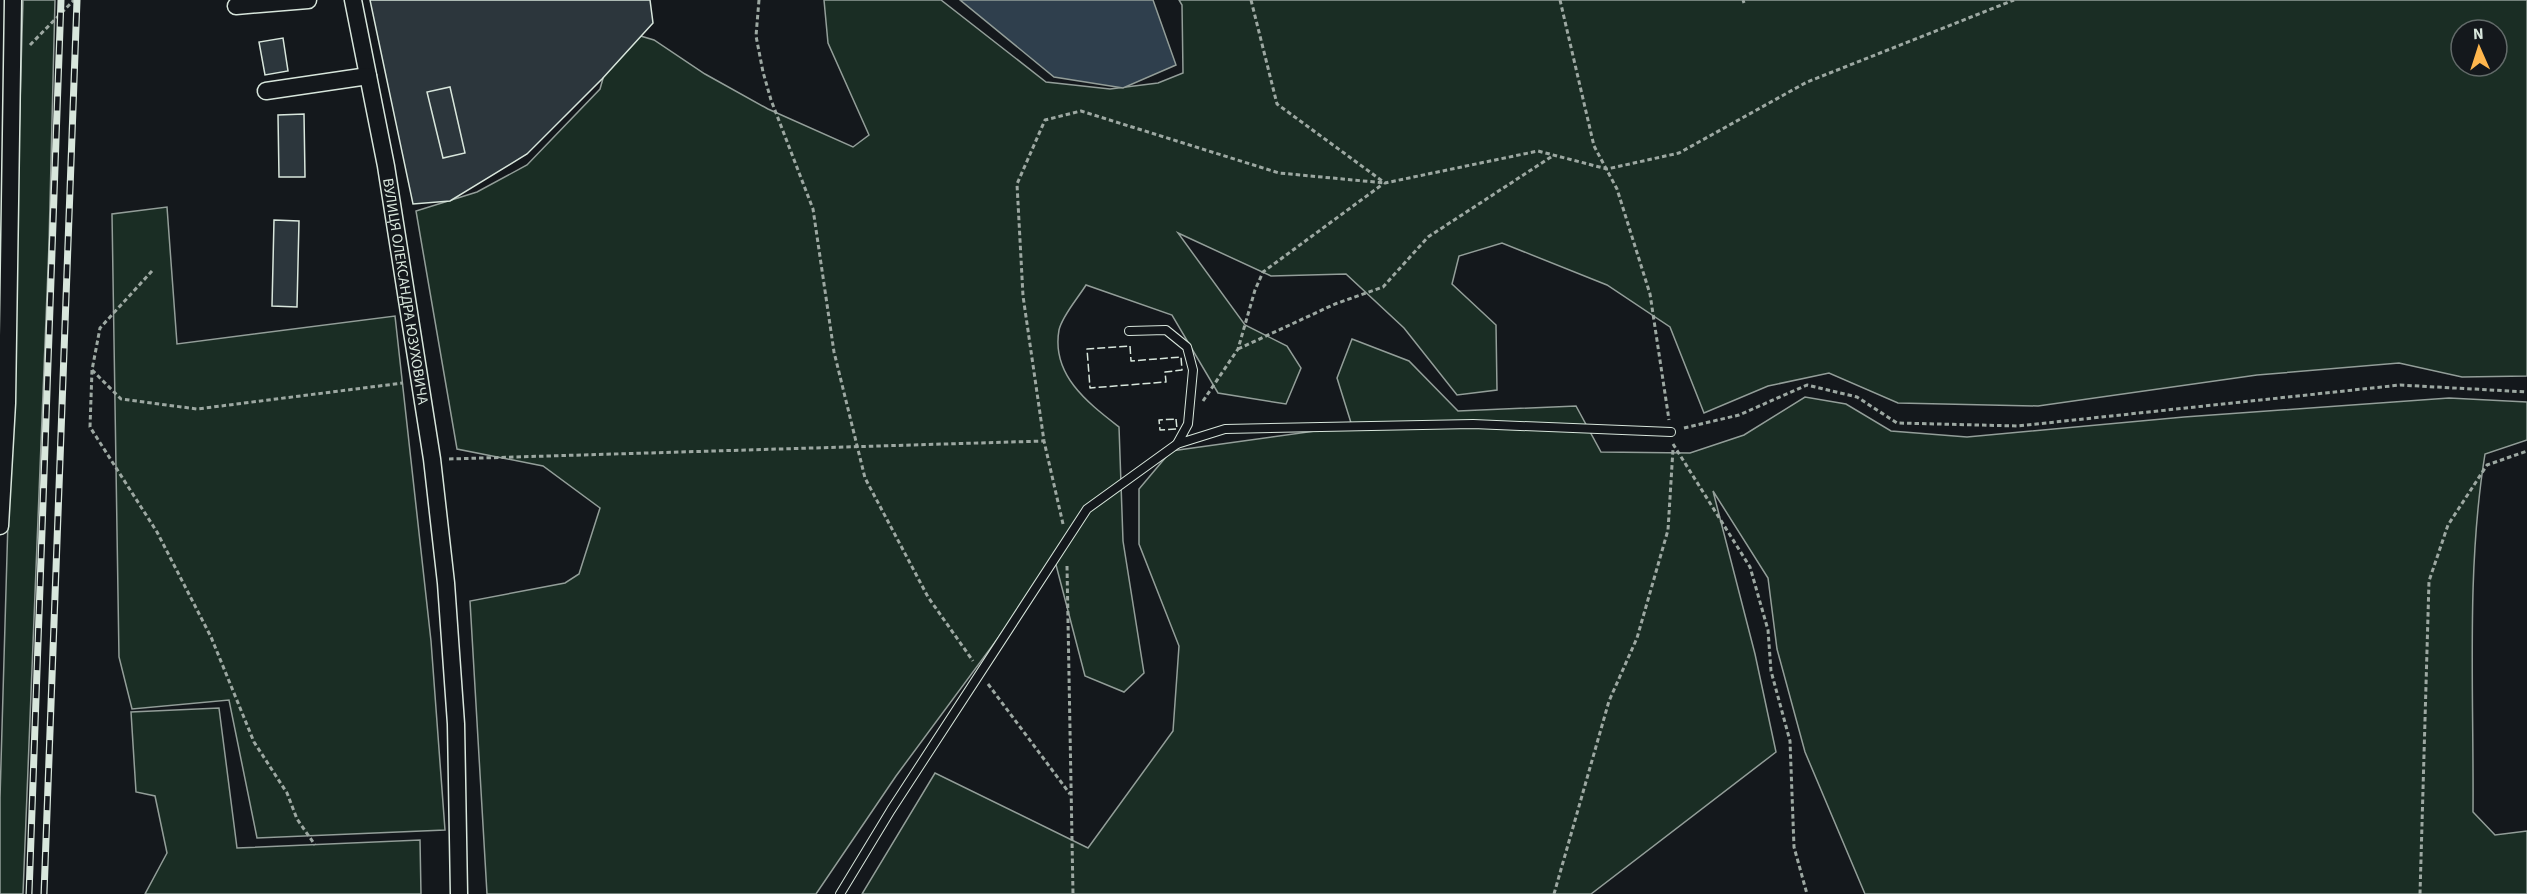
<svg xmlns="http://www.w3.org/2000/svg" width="2527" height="894" viewBox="0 0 2527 894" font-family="'Source Sans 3',sans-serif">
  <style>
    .green { fill: #1a2d24; stroke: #939e99; stroke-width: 1.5; fill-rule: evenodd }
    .water { fill: #2f3f4d; stroke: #939e99; stroke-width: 1.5 }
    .building { fill: #2c363c; stroke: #d8e6dc; stroke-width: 1.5 }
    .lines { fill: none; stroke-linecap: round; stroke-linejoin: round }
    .lane-casing { stroke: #d8e6dc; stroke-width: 10 }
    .street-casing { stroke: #d8e6dc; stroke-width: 19 }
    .path { stroke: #9da8a2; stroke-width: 3; stroke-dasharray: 4.5 3; stroke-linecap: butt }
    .lane { stroke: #14181c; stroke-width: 8 }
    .street { stroke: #14181c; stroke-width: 16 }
    .rail-casing { stroke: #d8e6dc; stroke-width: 7 }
    .rail { stroke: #14181c; stroke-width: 4.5; stroke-dasharray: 14; stroke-linecap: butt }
    .fence { stroke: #d8e6dc; stroke-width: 1.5; stroke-dasharray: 8 3; stroke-linecap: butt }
    .labels { text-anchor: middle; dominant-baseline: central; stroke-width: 4.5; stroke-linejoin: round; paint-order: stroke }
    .street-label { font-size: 15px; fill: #d8e6dc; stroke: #14181c }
  </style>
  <rect width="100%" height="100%" fill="#14181c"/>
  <g class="green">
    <path d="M23,0H55L49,244L23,894H0V798Z"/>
    <path d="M824,0H941L1046,82L1110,89L1158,83L1183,73L1182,5L1179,0H2527V376L2462,377L2399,363L2257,375L2038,406L1898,403L1829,373L1768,386L1704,413L1670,327L1607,285L1502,243L1459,256L1452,284L1496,325L1497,390L1457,395L1404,328L1346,274L1271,276L1178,233L1245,325L1287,346L1301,368L1286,404L1218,393L1172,315L1086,285C1078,298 1062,316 1059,330C1051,375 1088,403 1119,427L1123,541L1144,673L1124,692L1085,676L1055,561L896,776L816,894H487L470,601L565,583L579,574L600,508L543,466L457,449L416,211L477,192L527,165L600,89L617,29L654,40L705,74L768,109L853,147L869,135L828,43ZM2461,30H2497V66H2461Z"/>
    <path d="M167,207L177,344L395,316L431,641L445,830L257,838L229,700L132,709L119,657L112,214Z"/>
    <path d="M1352,339L1409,361L1458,411L1576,406L1601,452L1690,453L1744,435L1805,397L1846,404L1891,431L1967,437L2184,417L2449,398L2527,402V440L2485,454C2466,571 2474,693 2473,812L2495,835L2527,831V894H1865L1805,752L1777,649L1768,578L1713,491L1755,654L1776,752L1591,894H862L935,773L1088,848L1173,731L1179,646L1139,544V489L1171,451L1352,426L1337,378Z"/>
    <path d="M219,708L237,848L420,840L421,894H145L167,853L155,796L136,792L131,712Z"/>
  </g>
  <path class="water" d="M960,0H1153L1176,65L1123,88L1054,77Z"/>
  <g class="building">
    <path d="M370,0H650L653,23L602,79L527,154L450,201L413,204Z"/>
    <path d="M283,38L288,71L265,75L259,42Z"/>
    <path d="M450,87L465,153L443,158L427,92Z"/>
    <path d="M304,114L305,177H279L278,115Z"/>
    <path d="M274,220L299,221L297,307L272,306Z"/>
  </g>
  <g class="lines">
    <defs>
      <g id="lane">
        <path d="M1129,331L1166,330L1187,347L1193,370L1188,424L1177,444L1225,429L1473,424L1671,432"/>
        <path d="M840,894L891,810L1087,509L1177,444"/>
      </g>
      <g id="street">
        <path id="s1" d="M353,0L386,166L432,459L446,583L456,724L459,894"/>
        <path d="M236,6L308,0"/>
        <path d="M266,91L368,76"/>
        <path d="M0,526L7,403L13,0"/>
      </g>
    </defs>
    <use href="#lane" class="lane-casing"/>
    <use href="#street" class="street-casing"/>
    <g class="path">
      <path d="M759,0L756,36L763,72L771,100L813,209L834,352L865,478L928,597L973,661"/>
      <path d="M1251,0L1277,104L1385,183L1538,151L1607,169L1679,153L1807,82L2014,0"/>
      <path d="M1560,0L1594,146L1617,189L1650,294L1669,420"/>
      <path d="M1743,0L1744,3"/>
      <path d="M30,45L74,0"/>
      <path d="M152,271L100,328L92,370L90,427L157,532L211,637L254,742L287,793L297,819L315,845"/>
      <path d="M1238,349L1335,304L1383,287L1428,237L1554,155"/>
      <path d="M92,370L121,399L197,409L403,383"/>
      <path d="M1203,401L1238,349L1255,290L1263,272L1383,184"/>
      <path d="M1684,428L1739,415L1807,385L1857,397L1897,423L2018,426L2400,385L2527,392"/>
      <path d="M1673,444L1750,567L1768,630L1771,671L1790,741L1794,847L1807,894"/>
      <path d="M449,459L1044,441"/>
      <path d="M1063,524L1044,441L1023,296L1017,184L1045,120L1081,111L1279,173L1385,183"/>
      <path d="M1067,566L1073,894"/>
      <path d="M988,684L1070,794"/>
      <path d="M1554,894L1609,701L1637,638L1668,530L1673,449"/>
      <path d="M2420,894L2429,581L2448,525L2487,465L2527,451"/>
    </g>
    <use href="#lane" class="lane"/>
    <use href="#street" class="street"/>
    <defs>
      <g id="rail">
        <path d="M29,894L61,0"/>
        <path d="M44,894L77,0"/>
      </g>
    </defs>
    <use href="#rail" class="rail-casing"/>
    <use href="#rail" class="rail"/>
    <g class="fence">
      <path d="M1130,346L1131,361L1181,357L1182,370L1165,372L1166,382L1090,388L1087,349Z"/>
      <path d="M1176,419L1177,429L1160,430L1159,420Z"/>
    </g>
  </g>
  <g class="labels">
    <g class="street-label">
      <text stroke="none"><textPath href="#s1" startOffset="296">ВУЛИЦЯ ОЛЕКСАНДРА ЮЗУХОВИЧА</textPath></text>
    </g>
  </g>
  <g transform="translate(2479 48) rotate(357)"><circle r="28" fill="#14181c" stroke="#626a69" stroke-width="1.5"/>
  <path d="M0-4.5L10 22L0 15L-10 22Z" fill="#ffb74d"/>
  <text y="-9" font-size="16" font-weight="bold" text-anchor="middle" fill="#d8e6dc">N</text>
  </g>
</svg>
